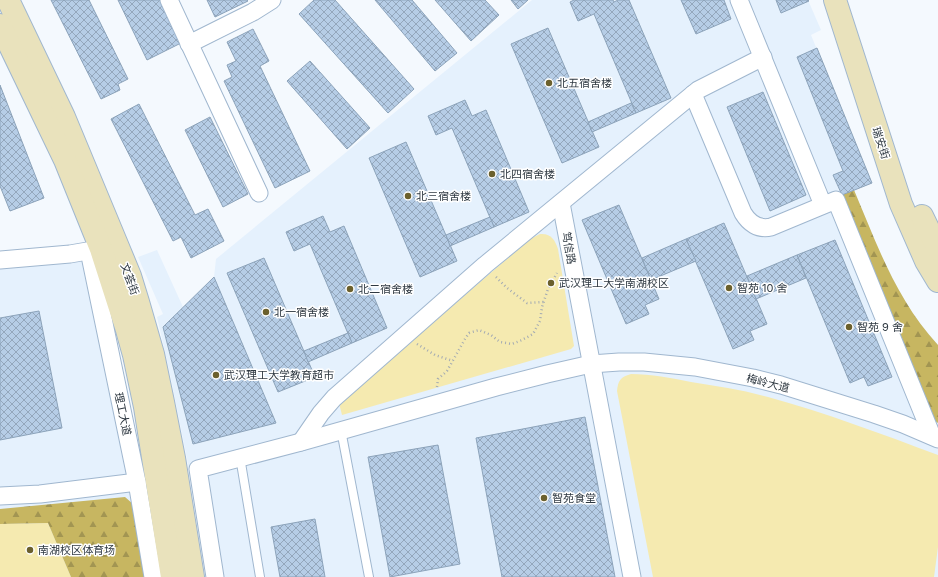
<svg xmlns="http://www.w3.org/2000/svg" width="938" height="577" viewBox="0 0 938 577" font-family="Inter,'Noto Sans SC',sans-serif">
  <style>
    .built { fill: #e5f1fd }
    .grass { fill: #f5eab0 }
    .forest { fill: url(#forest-firs) }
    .building { fill: url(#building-cross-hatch); stroke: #8ca3ba }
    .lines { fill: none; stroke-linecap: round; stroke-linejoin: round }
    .lane-casing { stroke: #a0b7cf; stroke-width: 10 }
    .street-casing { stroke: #a0b7cf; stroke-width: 19 }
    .secondary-casing { stroke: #a0b7cf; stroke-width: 24 }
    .path { stroke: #a4abb2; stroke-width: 2.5; stroke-dasharray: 1 3; stroke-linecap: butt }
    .lane { stroke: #fff; stroke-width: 8 }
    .street { stroke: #fff; stroke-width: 17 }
    .secondary { stroke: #e9e2bc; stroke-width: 22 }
    .poi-dot { fill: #6b602d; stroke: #fff; stroke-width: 1.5 }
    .labels { text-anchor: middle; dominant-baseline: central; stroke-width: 3; stroke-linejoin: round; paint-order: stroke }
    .poi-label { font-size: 11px; fill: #2f3942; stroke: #fff; text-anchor: start }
    .street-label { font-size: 11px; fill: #2f3942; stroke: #fff }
  </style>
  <defs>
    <pattern id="forest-firs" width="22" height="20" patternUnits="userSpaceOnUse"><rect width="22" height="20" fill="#c7b661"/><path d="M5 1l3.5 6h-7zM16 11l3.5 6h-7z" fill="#a29552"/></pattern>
    <pattern id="building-cross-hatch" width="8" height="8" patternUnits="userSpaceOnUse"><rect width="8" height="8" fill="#b6cde6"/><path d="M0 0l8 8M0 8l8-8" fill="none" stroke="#94a7bc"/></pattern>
  </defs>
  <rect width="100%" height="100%" fill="#f4f9fe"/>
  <g class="built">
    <path d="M532,0H808L821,30L811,35L872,183L854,190L879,251L898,289L911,311L927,334L938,345V577H205L187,459L170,374L157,317L163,314L138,257L157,250L183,307L214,277L216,259Z"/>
    <path d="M96,261L142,462L161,577H0V266Z"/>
  </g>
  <g class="grass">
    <path d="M540,234C551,233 555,240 558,249L574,346L571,349L342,415L339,403L530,239Z"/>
    <path d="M631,374C651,374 671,378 691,382C717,386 743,390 768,397C826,413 882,434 938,455V547L934,577H653L617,391C618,381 620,377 631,374Z"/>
    <path d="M48,523L71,577H0V524Z"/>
  </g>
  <g class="forest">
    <path d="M854,190C878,247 896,299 938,345V423L935,421L842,195Z"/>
    <path d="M125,497L133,504L145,577H71L48,523L0,524V509Z"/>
  </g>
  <g class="building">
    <path d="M51,0H89L128,79L118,84L120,90L101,99Z"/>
    <path d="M118,0H160L181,43L147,60Z"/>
    <path d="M207,0H247L248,1L215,17Z"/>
    <path d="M314,0H335L414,89L388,113L299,14Z"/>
    <path d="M375,0H412L457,53L435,71Z"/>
    <path d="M435,0H485L499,15L471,41Z"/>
    <path d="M511,0H528L518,9Z"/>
    <path d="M574,0H613L614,2L618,0H629L671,98L636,113L594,14L578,21L570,2Z"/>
    <path d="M681,0H724L731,19L696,34Z"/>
    <path d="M776,0H808L809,1L781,13Z"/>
    <path d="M548,28L599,147L562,163L511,44Z"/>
    <path d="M253,29L269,61L260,66L310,171L275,188L224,81L232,77L227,65L236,61L227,42Z"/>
    <path d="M817,48L872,183L842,195L833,175L843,171L797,57Z"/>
    <path d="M310,61L370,128L347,149L287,81Z"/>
    <path d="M0,85L44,198L10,211L0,186Z"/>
    <path d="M763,92L806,195L770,211L727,107Z"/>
    <path d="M465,100L472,116L486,110L529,212L494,227L452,128L436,135L428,116Z"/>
    <path d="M631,103L636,113L592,132L588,122Z"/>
    <path d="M139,104L195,215L208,209L224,241L191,258L181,237L173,241L111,119Z"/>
    <path d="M210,117L248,194L223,207L185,130Z"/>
    <path d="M406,142L457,261L420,277L369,158Z"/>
    <path d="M619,205L659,299L645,305L649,314L626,324L582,220Z"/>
    <path d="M323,216L330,232L344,226L387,328L352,343L310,244L294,251L286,232Z"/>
    <path d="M490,217L494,227L450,246L446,235Z"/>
    <path d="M724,223L767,324L750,331L754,340L733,349L686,239Z"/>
    <path d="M686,239L696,261L651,280L642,258Z"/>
    <path d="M835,240L892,377L868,386L864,377L850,383L797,255Z"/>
    <path d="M797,255L806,278L756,299L747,276Z"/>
    <path d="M264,258L315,377L278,392L227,273Z"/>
    <path d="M214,277L276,423L193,444L163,327Z"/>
    <path d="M39,311L62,428L0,440V318Z"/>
    <path d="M348,333L352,343L308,362L304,351Z"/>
    <path d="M585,417L615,577H502L476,438Z"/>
    <path d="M438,445L460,564L390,577L368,457Z"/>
    <path d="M315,519L325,577H280L271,527Z"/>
  </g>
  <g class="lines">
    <defs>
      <g id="lane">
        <path d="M341,430L369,577"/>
        <path d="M240,457L260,577"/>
      </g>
      <g id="street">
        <path d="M169,0L259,193"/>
        <path d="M739,0L823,205"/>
        <path d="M189,44L253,12L272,0"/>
        <path d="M693,94L743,213C749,223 758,230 771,227L836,200L932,436"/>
        <path d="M561,203L632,577"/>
        <path d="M89,251L137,482L153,577"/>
        <path d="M0,260L70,254L99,249"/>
        <path d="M301,442L321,413L334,398L485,265L698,90L763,57"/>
        <path d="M0,496L40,494L137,482"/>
        <path d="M215,577L198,469L301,442L496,387L547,374L591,364L619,362H644L695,367L753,378L781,385L874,414L903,424L938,439"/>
      </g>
      <g id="secondary">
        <path d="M8,0L64,117L118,247L130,276L138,302L153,354L163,402L174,458L193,577"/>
        <path d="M835,0L901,204L926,261L938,281"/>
        <path d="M0,25L65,160L101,249L127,330L134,355L145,407L172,577"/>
        <path d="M922,216L938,249"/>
      </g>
    </defs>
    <use href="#lane" class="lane-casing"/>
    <use href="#street" class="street-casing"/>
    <use href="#secondary" class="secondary-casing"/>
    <g class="path">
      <path d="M496,277L507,288L527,303L544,302"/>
      <path d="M417,344L435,355L453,361"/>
      <path d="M437,387L438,379L447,371L465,339L469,333L479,330L491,335L500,342L512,344L522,340L533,334L540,321L542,307L548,289L557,273"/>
    </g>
    <use href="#lane" class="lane"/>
    <use href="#street" class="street"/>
    <use href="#secondary" class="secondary"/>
  </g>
  <g class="poi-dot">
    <circle cx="549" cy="83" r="4"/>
    <circle cx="492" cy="174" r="4"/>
    <circle cx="408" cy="196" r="4"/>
    <circle cx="551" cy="283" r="4"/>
    <circle cx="729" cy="288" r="4"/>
    <circle cx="350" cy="289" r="4"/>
    <circle cx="266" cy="312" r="4"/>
    <circle cx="849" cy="327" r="4"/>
    <circle cx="216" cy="375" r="4"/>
    <circle cx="544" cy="498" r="4"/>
    <circle cx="30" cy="550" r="4"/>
  </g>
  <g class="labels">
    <g class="poi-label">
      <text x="557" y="83">北五宿舍楼</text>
      <text x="500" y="174">北四宿舍楼</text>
      <text x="416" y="196">北三宿舍楼</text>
      <text x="559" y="283">武汉理工大学南湖校区</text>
      <text x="737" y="288">智苑 10 舍</text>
      <text x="358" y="289">北二宿舍楼</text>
      <text x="274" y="312">北一宿舍楼</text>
      <text x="857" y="327">智苑 9 舍</text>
      <text x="224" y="375">武汉理工大学教育超市</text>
      <text x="552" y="498">智苑食堂</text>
      <text x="38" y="550">南湖校区体育场</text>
    </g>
    <g class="street-label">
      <text transform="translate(881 143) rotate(72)">瑞安街</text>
      <text transform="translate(569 248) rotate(80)">笃信路</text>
      <text transform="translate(130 279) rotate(70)">文荟街</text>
      <text transform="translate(768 383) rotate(14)">梅岭大道</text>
      <text transform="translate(123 414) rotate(78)">理工大道</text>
    </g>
  </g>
</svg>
